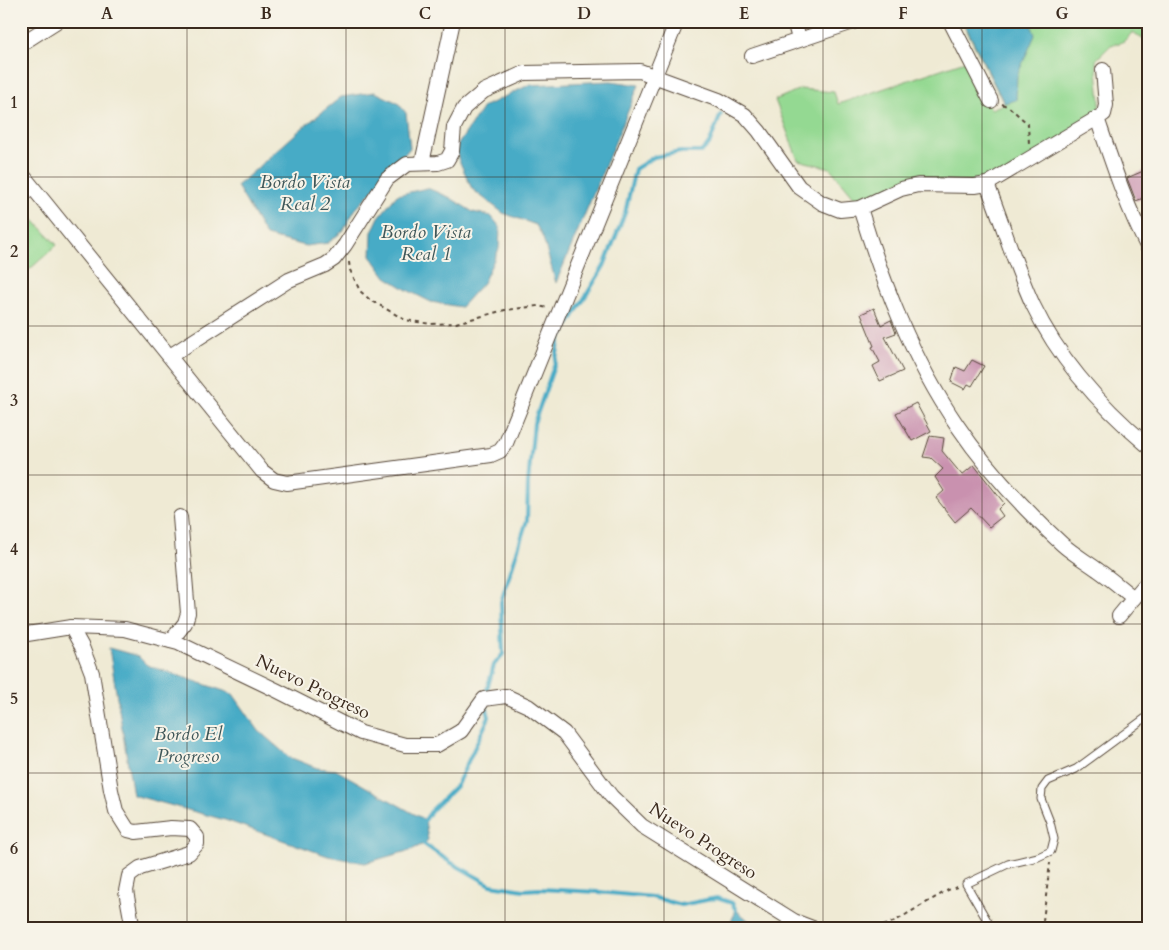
<svg xmlns="http://www.w3.org/2000/svg" width="1169" height="950" viewBox="0 0 1169 950" font-family="Cardo,serif">
  <style>
    .green { fill: #94d992; stroke: #688258 }
    .water { fill: #46abc6; stroke: #406a72 }
    .lines { fill: none; stroke-linecap: round; stroke-linejoin: round }
    .stream { stroke: #46abc6; stroke-width: 4 }
    .building { fill: #c991af }
    .service-casing { stroke: #564739; stroke-width: 9 }
    .minor-casing { stroke: #564739; stroke-width: 16 }
    .path { stroke: #564739; stroke-width: 2; stroke-dasharray: 4 4; stroke-linecap: butt }
    .service { stroke: #fff; stroke-width: 7 }
    .minor { stroke: #fff; stroke-width: 14 }
    .grid { fill: none; stroke: #3b2a1e; stroke-width: 1; stroke-opacity: 0.55 }
    .labels { text-anchor: middle; dominant-baseline: central; stroke-width: 4; stroke-linejoin: round; paint-order: stroke }
    .street-label { font-size: 18px; fill: #3b2a1e; stroke: #f7f3e8 }
    .water-label { font-size: 19px; font-style: italic; fill: #3f5759; stroke: #f7f3e8 }
    .neatline { fill: none; stroke: #3b2a1e; stroke-width: 2 }
    .grid-label { font-size: 16px; text-anchor: middle; font-weight: bold; fill: #3b2a1e }
  </style>
  <rect width="100%" height="100%" fill="#f7f3e8"/>
  <filter id="ink" filterUnits="userSpaceOnUse"><feTurbulence type="fractalNoise" baseFrequency=".02" numOctaves="2"/><feDisplacementMap in="SourceGraphic" scale="10" xChannelSelector="R" yChannelSelector="G"/><feConvolveMatrix kernelMatrix="1 2 1 2 8 2 1 2 1" color-interpolation-filters="sRGB"/></filter>
  <filter id="wash" filterUnits="userSpaceOnUse"><feTurbulence type="fractalNoise" baseFrequency=".0096" numOctaves="4" result="noise"/><feDisplacementMap in="SourceGraphic" scale="20" xChannelSelector="R" yChannelSelector="G"/><feGaussianBlur stdDeviation="1.12" result="paint"/><feColorMatrix in="noise" values="0 0 0 0 0 0 0 0 0 0 0 0 0 0 0 0 0 1.4 0 .05"/><feComposite in="paint" operator="in"/></filter>
  <g filter="url(#wash)">
    <rect width="100%" height="100%" fill="#efead4"/>
    <g class="green">
      <path d="M962,21H1148V37L1144,40L1133,32L1123,42L1111,45L1096,60L1100,101L1098,113L990,186L949,181L903,180L860,204L830,168L798,160L775,100L800,89L834,92L838,104L965,61L991,109L1004,104Z"/>
      <path d="M21,206L57,245L21,277Z"/>
    </g>
    <g class="water">
      <path d="M963,21H1030L1035,35L1017,76L1016,100L1004,103Z"/>
      <path d="M611,81L639,85L556,283L543,238L536,225L503,213L472,189L458,158L457,146L483,107L529,85Z"/>
      <path d="M375,92L398,103L406,113L410,148L355,210L343,231L328,243L306,246L266,236L237,186L301,129L341,97Z"/>
      <path d="M427,188L449,197L473,212L491,216L500,227L499,249L483,283L461,307L431,302L407,290L386,277L371,256L372,232L379,217L397,195Z"/>
      <path d="M109,648L138,656L147,665L233,694L259,731L289,757L317,768L336,770L425,820L428,840L424,844L411,850L365,863L328,856L225,820L133,795Z"/>
      <path d="M736,910L759,929H728Z"/>
    </g>
    <g class="lines">
      <g class="stream">
        <path d="M485,696L494,665L503,654L501,602L527,520L528,483L534,423L555,363L560,338L604,266L625,213L635,169L654,157L681,152H701L709,144L721,114"/>
        <path d="M425,820L432,810L457,785L489,717L485,702"/>
        <path d="M424,844L450,862L491,885L524,890L539,889L598,892L652,897L681,905L717,898L732,903L736,910"/>
      </g>
    </g>
    <g id="blocks">
      <g class="building">
        <path d="M1148,169V196L1136,201L1127,178Z"/>
        <path d="M874,308L881,325L891,320L896,333L885,337L903,371L880,381L873,366L880,362L872,347L874,346L861,314Z"/>
        <path d="M972,360L984,366L972,386L968,384L965,389L951,382L956,367L965,371Z"/>
        <path d="M916,403L931,431L912,441L896,413Z"/>
        <path d="M930,436L944,438L942,451L962,475L974,465L1004,503L998,509L1003,516L989,527L971,508L955,522L936,498L944,491L935,477L943,469L931,458L923,457Z"/>
      </g>
    </g>
  </g>
  <g filter="url(#ink)">
    <use href="#blocks" fill-opacity="0" stroke="#564739" stroke-width="1"/>
    <g class="lines">
      <defs>
        <path id="service" d="M992,929L966,884L1008,864L1038,857L1051,851L1054,839L1050,822L1041,799L1042,789L1048,781L1076,769L1148,716"/>
        <g id="minor">
          <path d="M794,21L799,39"/>
          <path d="M950,21L991,101"/>
          <path d="M21,44L57,21"/>
          <path d="M752,56L856,21"/>
          <path d="M1097,118C1112,162 1126,206 1148,248"/>
          <path d="M422,163L453,21"/>
          <path d="M21,173L262,471L274,480L287,483L491,455L500,451L506,443L677,21"/>
          <path d="M987,184C1003,224 1015,266 1033,305C1059,360 1102,407 1148,446"/>
          <path d="M860,208C883,283 912,359 957,425C986,468 1023,508 1062,544C1073,554 1086,561 1098,570C1111,579 1122,589 1134,598"/>
          <path d="M170,356L289,280L325,265L334,259L345,245L387,179L407,164L438,163L447,160L452,151L454,127L464,108L484,91L524,73L640,71L719,100L745,115L759,131L799,187L822,203L840,210L860,208L901,189L918,185L975,186L987,184L1104,114L1106,105L1103,70"/>
          <path d="M1119,616L1148,581"/>
          <path d="M71,627L82,647L92,673L111,790L116,811L128,830L136,832L171,828L190,829L197,837V844L189,853L140,868L129,876L126,891L133,929"/>
          <path d="M21,635L71,627L125,629L178,643L278,691L361,733L405,745H437L461,731L484,699L506,696L528,706L564,733L611,796L642,826L794,921L815,929"/>
          <path d="M171,641L185,623L188,613L180,517"/>
        </g>
      </defs>
      <use href="#service" class="service-casing"/>
      <use href="#minor" class="minor-casing"/>
      <g class="path">
        <path d="M1002,104L1009,107L1028,124L1029,144"/>
        <path d="M349,262L350,270L360,291L369,299L405,320L431,324L456,323L505,310L538,306L548,308"/>
        <path d="M876,929L895,921L948,890L957,887"/>
        <path d="M1042,929L1050,863"/>
      </g>
      <use href="#service" class="service"/>
      <use href="#minor" class="minor"/>
    </g>
  </g>
  <path class="grid" d="M187,21V929M346,21V929M505,21V929M664,21V929M823,21V929M982,21V929M21,177H1148M21,326H1148M21,475H1148M21,624H1148M21,773H1148"/>
  <g class="labels">
    <g class="street-label">
      <text transform="translate(313 687) rotate(26)">Nuevo Progreso</text>
      <text transform="translate(703 841) rotate(33)">Nuevo Progreso</text>
    </g>
    <g class="water-label">
      <text x="305" y="182">Bordo Vista<tspan x="305" dy="22">Real 2</tspan></text>
      <text x="426" y="232">Bordo Vista<tspan x="426" dy="22">Real 1</tspan></text>
      <text x="188" y="734">Bordo El<tspan x="188" dy="22">Progreso</tspan></text>
    </g>
  </g>
  <rect width="1169" height="950" fill="none" stroke="#f7f3e8" stroke-width="55"/>
  <rect x="28" y="28" width="1114" height="894" class="neatline"/>
  <g class="grid-label">
    <text x="107" y="19">A</text>
    <text x="266" y="19">B</text>
    <text x="425" y="19">C</text>
    <text x="584" y="19">D</text>
    <text x="744" y="19">E</text>
    <text x="903" y="19">F</text>
    <text x="1062" y="19">G</text>
    <text x="14" y="108">1</text>
    <text x="14" y="257">2</text>
    <text x="14" y="406">3</text>
    <text x="14" y="555">4</text>
    <text x="14" y="704">5</text>
    <text x="14" y="854">6</text>
  </g>
</svg>
